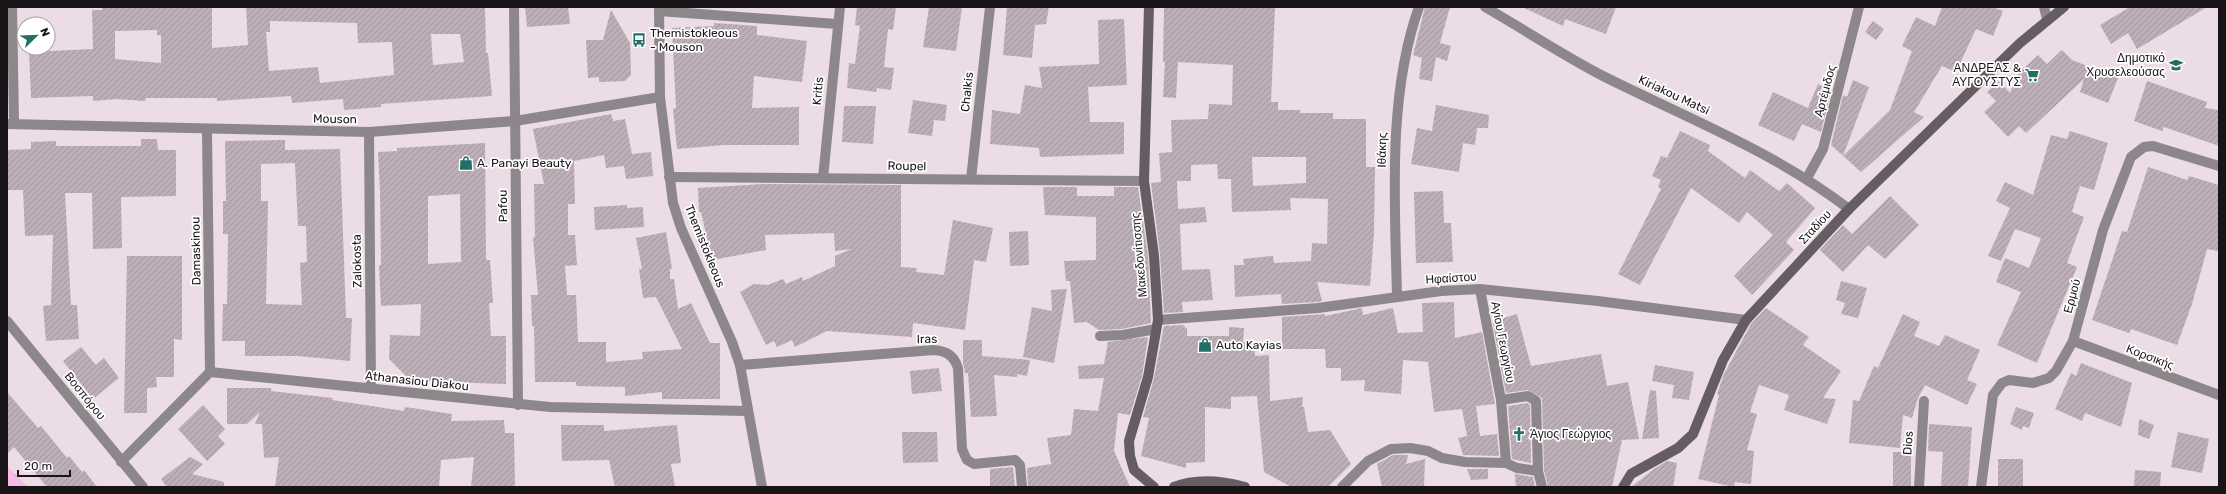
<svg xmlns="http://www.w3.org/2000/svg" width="2226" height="494" viewBox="0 0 2226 494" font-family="Rubik,sans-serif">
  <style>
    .park { fill: url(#park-tufts) }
    .building { fill: url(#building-hatch); fill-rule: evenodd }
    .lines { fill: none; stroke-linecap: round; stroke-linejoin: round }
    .minor { stroke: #8d878b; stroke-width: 10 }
    .tertiary { stroke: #8d878b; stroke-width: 10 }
    .secondary { stroke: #655d62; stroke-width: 10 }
    .labels { text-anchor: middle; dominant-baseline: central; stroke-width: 3.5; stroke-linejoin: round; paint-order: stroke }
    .poi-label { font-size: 12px; fill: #191417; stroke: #fff; text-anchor: start }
    .street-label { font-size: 12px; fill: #191417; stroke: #fff }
  </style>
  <defs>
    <pattern id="park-tufts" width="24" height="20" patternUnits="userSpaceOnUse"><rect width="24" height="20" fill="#f7bbe4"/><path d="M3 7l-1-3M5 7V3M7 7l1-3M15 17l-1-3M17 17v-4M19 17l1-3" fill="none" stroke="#d3a0c3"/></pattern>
    <pattern id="building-hatch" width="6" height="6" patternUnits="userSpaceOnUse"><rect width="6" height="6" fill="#bdafb8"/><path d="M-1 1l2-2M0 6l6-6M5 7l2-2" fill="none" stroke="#a2969d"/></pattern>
  </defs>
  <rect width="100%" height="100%" fill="#ebdce6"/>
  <path class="park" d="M7,466L28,487H7Z"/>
  <g class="building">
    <path d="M102,7H212V48L248,45L246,7H485L486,53H488L492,96L381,104V107L344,110L343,99L292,103L291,96L217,101V98H146L145,101L116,99L93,101V96L31,98L29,52L93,49L92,10H102ZM270,21L357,23L358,43L392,42L394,75L320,83L318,67L269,71L266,32H270ZM157,30V35H161V63L115,59V31ZM431,34H460L464,62L433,65Z"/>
    <path d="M525,7H568L570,24L527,27Z"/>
    <path d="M857,7H896L893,30L888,29L884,67L894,68L891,90L877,88L876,92L847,88L849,63L855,64L860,26L855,25Z"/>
    <path d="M929,7H962L956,51L923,47Z"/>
    <path d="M1007,7H1049L1046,24L1035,25L1032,58L1003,55Z"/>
    <path d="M1164,7H1275L1271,102H1278V110H1300V113H1333V119H1366V167H1375L1374,233L1370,286L1317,282L1322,301L1317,302L1282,304L1281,294L1235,297L1234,265H1244L1243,259L1273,256L1274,263L1311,261L1312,243L1327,244L1328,199L1290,198L1291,210L1232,212L1231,179H1218L1217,164L1191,165V181H1177L1178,209L1205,207L1207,222L1180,224L1182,270L1210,269L1213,300L1182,302L1183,312L1164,313L1160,255L1151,183L1161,182L1159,153L1172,152L1171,120L1208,119L1209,104L1232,105L1233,65L1178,62L1176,98L1163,97L1165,62H1163ZM1252,157H1306V183L1253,186Z"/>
    <path d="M1425,7H1450L1440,43L1451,46L1447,61L1436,57L1432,81L1419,79L1422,58L1413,55Z"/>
    <path d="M1522,7H1616L1606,34L1565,19L1563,26Z"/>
    <path d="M1942,7H1992L2003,11L1993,36L1976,29L1956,72L1942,66L1914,112L1924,117L1861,172L1831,145L1843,95L1847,97L1853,80L1869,87L1843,156L1890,110L1912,51L1902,46L1916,17L1935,26Z"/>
    <path d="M2130,7H2207L2137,49L2128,33L2111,44L2100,25Z"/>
    <path d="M611,10L630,43L631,75L625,81L599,82V77L588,78L586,40H603Z"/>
    <path d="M1124,19L1127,85L1088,87L1090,122H1124V154L1040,157L1039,148L990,144L992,110L1020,114L1025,85L1042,88L1039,67L1099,64L1098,20Z"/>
    <path d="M1873,21L1884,29L1876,40L1865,32Z"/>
    <path d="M714,23L757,26V35L807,41L802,82L754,76L752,108L799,107V145H724L677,149L673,109L676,108L672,28L714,26Z"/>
    <path d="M2062,50L2072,60L2118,78L2108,103L2080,92L2084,79L2026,133L2019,126L2008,137L1984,112L1996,101L1987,92L1999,81L2010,93L2017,75L2038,55L2047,64Z"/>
    <path d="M2147,81L2207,102L2205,108L2219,110V146L2164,127L2162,131L2134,121Z"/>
    <path d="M1818,84L1831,90L1821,132L1802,124L1794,141L1758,125L1773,92L1808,108Z"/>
    <path d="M913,100L947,105L945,121L934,120L932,136L908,133Z"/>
    <path d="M1436,105L1489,115L1488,128H1477L1475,145L1463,143L1459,172L1411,164L1417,128L1432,131Z"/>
    <path d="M844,106H876L873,144L842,142Z"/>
    <path d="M611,114L613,121L625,119L632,154L651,152L653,176L626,179L624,166L606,168L604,155L574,161L575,204H568V235H575L577,265L565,266L567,295H576L578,342H606V362L643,359L642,352L682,349L656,297L643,298L639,269H642L636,238L666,232L672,269H670V279H674L678,309L691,303L710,343H720V399H662V392L625,396V387L576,386V382H535L534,326H532L531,295H538L533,238L535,237L534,184H544L533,129Z"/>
    <path d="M1680,131L1710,145L1708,151L1745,178L1750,170L1779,191L1787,183L1815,208L1786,242L1794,250L1752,295L1734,276L1773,235L1747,212L1739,223L1691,188L1640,285L1618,274L1661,189L1658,187L1661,180L1652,176L1661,156L1667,158Z"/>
    <path d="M2070,131L2108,143L2094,190L2080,186L2072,212L2084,217L2067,263L2077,267L2037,363L1997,345L2021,292L1996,282L2005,258L2029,268L2041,238L2015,229L2001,261L1988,256L2010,208L1996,201L2005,182L2033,195L2051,135L2067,139Z"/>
    <path d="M141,139H157L158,150H176V196L121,197L122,248L93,249L92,193H65L71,305H77L79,339L46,341L43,306L51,305L53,235L25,236L23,190H7V150L31,149V142L56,141V146H141Z"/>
    <path d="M285,140V150L340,149L346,318H352L350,361L298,356H245V341H222L223,304H227L228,234H223V201H226L225,141ZM295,163L298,226H306L307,262L300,263L302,305L266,304L268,201H261V164Z"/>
    <path d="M485,143L486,260H490L493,303H489L491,336H506V384L411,381L389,359L390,335L420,336L421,304L381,306L379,265H381L380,192L378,152L397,151V148ZM460,194L461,262L428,264V196Z"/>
    <path d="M2148,167L2187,180L2189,176L2219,185V251L2207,249L2192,304L2177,345L2131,329L2129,333L2092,320L2122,231L2127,232Z"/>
    <path d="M763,184L901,185V267L917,268L916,272L944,275L953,220L993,228L986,262L974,260L965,330L913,323L912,337L827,331L795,347L792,340L777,347L774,341L766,345L740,292L754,284L768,285L783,279L786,284L802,277L803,281L835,266V256L851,249L835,251L834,233L765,235L766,250L712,260L701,212H699L698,188Z"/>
    <path d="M1043,187H1077V196H1114V187H1138L1148,257L1151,323L1122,329L1099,330L1087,322L1074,323L1070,281H1066L1064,261L1096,260V217L1045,215Z"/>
    <path d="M1443,191L1444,223H1451L1453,262L1416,263L1414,192Z"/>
    <path d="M1890,196L1919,225L1885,259L1868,245L1843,272L1820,250L1843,225L1852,234Z"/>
    <path d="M627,205V208L643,207L644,227L595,230L594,207Z"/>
    <path d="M1028,231L1029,265L1010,266L1009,232Z"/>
    <path d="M127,256H182V340L174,339V377H156L157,387L147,388V413H124Z"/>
    <path d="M1841,281L1867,288L1858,318L1841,314L1845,303L1836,300Z"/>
    <path d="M1067,289L1054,363L1023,357L1032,307L1052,311L1051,290Z"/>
    <path d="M1454,302L1455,338L1482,332L1495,404L1476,406L1480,436L1497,434L1499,456L1463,455L1458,438L1467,436L1462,409L1434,412L1428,362L1403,360L1401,394L1364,391L1365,380L1341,381V368H1326L1325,349H1282V317L1325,314V316L1362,308L1363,315L1393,308L1398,333L1423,332L1422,303Z"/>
    <path d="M1766,308L1809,337L1803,345L1841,371L1823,398L1836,399L1827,424L1784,410L1789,395L1759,385L1750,412L1757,414L1747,450L1754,451L1751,484L1735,482L1734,487L1698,479L1719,395L1717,394L1724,374L1751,324Z"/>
    <path d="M1517,314L1531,366L1601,354L1607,386L1628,382L1639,439L1622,440L1612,487H1548L1544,470L1542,398L1528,390L1506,393L1494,330L1493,321Z"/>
    <path d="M1903,314L1920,322L1914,336L1939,346L1945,335L1980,350L1967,380L1977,384L1967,405L1925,385L1918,398L1912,418L1903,415L1900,448L1849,443L1853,400L1859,401L1874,366L1878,368Z"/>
    <path d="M1184,325L1185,328H1187V336H1229V327L1244,328L1243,342H1254L1255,356L1269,355L1270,401L1303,397L1302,407H1304L1308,432L1330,430L1351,464L1328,487H1291L1264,472L1257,396L1231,397V409L1205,407V462L1186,463V468L1141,456L1149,418L1143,417L1154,378L1164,326Z"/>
    <path d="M1148,337L1142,376L1130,415L1118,413L1114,451L1130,487H1028L1027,468L1051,464L1047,438L1071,435L1074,409L1098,411L1104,378L1079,379L1078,366L1104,364L1108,342Z"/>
    <path d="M963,340H982V356L1030,360L1027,376L1017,374V377L994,375L997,416L971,417L968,373H965L963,363Z"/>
    <path d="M81,347L96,365L104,358L119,378L93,399L63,361Z"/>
    <path d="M2081,363L2132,383L2121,427L2085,413L2082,421L2055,409L2071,373L2076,376Z"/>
    <path d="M1655,365L1694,372L1689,400L1672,398L1674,385L1652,381Z"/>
    <path d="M939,368L942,391L912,394L910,371Z"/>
    <path d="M227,388H271V391L333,398L332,400L404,411L405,407L452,414L451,421L504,420L505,433H514L515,487H471L474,457L441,460L439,487H275L279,457L264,458L262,424H255L260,412L247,424H227Z"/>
    <path d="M1650,390L1656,391L1659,438L1642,439Z"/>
    <path d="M7,392L38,428L41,426L67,458L69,456L82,472L84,470L97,487H47L14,447L7,454Z"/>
    <path d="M1527,403L1530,405L1531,463L1512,459L1508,406Z"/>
    <path d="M203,405L225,429L218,436L225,444L207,461L178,429Z"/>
    <path d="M2016,407L2034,413L2029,428L2023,426L2022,430L2010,424Z"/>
    <path d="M2139,419L2154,425L2149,439L2138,435Z"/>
    <path d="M1929,424L1972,427L1968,487H1941L1943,452L1928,451Z"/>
    <path d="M561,425H604V431L677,425L681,463L671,464L675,487H615L609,460L562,461Z"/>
    <path d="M902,432H937L938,462L903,463Z"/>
    <path d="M2178,432L2209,439L2202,473L2171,467Z"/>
    <rect x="1893" y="452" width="18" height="35"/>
    <path d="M1393,455H1408L1406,464L1425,459L1424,487H1382L1377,464Z"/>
    <path d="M190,457L203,464L192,474L224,482V487H167L161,479Z"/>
    <rect x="1998" y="459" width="25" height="28"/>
    <path d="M1667,461L1677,463L1673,487H1631L1654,469Z"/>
    <path d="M1013,467L1015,487H990V469Z"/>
    <path d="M1467,469H1488V479L1471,480Z"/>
    <path d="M2135,470L2161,472L2160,487H2134Z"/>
    <path d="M1515,474L1533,477L1535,487H1516Z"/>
  </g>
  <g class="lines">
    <g class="minor">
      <path d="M12,7L14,123"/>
      <path d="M514,7L518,405"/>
      <path d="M1485,7C1525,30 1564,56 1605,77C1689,119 1775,152 1849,209"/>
      <path d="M2044,7L2047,19"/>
      <path d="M659,11L837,24"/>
      <path d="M7,124L369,132L515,121L660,97"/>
      <path d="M207,130L210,372"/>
      <path d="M369,132L371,389"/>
      <path d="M669,177L1144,181"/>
      <path d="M823,178L840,7"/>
      <path d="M1807,178L1823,149L1859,7"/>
      <path d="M971,179L990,7"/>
      <path d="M1480,289L1501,400L1506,463"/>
      <path d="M1397,297C1395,204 1387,96 1419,7"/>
      <path d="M1158,320L1318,308L1441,291L1480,289L1598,301L1746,320"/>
      <path d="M7,321L143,487"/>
      <path d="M1100,336L1123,335L1156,329"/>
      <path d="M2073,341L2219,395"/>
      <path d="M740,365L934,350C947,351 954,356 958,368L962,449L967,460L974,464L1015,460L1020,465L1022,487"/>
      <path d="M1501,400L1528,396L1536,401L1538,471L1542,487"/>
      <path d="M121,462L210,372L550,407L747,411"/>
      <path d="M1342,487L1368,461L1391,449L1410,448L1428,451L1442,458L1465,462L1506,463L1517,468L1538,471"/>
      <path d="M1919,487L1924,401"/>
      <path d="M1981,487L1993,395L2002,383L2009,380L2033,383L2049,378L2056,371L2073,341L2103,230L2131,157L2144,147L2153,146L2219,166"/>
    </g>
    <path class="tertiary" d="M659,7L660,97L673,203L681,228L732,342L740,365L762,487"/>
    <g class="secondary">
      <path d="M1149,7L1144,181L1154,256L1158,320L1148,377L1129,441L1130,456L1134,470L1154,487"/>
      <path d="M1174,487C1196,478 1223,481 1245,487"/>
      <path d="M1623,487L1631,474L1678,448L1693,434L1723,360L1746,320L1849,209L2020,43L2064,7"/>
    </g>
  </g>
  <defs>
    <symbol id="bus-bare" viewBox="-9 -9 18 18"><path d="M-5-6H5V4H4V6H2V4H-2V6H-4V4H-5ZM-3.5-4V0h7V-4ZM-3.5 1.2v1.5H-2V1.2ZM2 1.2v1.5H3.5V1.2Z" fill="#246e68" stroke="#fff" stroke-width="2.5" paint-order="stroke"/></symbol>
    <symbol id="school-bare" viewBox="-9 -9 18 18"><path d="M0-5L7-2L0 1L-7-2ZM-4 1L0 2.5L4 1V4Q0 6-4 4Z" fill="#246e68" stroke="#fff" stroke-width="2.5" paint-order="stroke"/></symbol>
    <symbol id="supermarket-bare" viewBox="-9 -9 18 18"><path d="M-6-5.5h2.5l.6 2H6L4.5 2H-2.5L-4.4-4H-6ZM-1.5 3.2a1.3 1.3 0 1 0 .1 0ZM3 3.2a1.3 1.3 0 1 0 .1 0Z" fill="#246e68" stroke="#fff" stroke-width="2.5" paint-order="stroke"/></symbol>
    <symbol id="shop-bare" viewBox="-9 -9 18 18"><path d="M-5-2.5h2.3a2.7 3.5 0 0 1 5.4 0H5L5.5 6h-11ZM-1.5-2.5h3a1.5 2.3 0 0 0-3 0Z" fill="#246e68" stroke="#fff" stroke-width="2.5" paint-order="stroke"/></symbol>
    <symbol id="church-bare" viewBox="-9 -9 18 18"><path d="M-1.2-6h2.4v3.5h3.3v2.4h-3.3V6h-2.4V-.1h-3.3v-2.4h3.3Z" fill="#246e68" stroke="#fff" stroke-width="2.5" paint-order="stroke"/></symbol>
  </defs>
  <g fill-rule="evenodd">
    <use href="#bus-bare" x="629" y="30" width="20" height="20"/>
    <use href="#school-bare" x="2166" y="55" width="20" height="20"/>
    <use href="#supermarket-bare" x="2022" y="65" width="20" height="20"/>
    <use href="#shop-bare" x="456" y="153" width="20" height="20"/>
    <use href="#shop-bare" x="1195" y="335" width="20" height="20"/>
    <use href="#church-bare" x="1509" y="424" width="20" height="20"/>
  </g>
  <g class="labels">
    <g class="poi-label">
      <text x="650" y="33">Themistokleous<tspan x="650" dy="14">- Mouson</tspan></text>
      <text x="2165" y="58" text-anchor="end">Δημοτικό<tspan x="2165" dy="14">Χρυσελεούσας</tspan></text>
      <text x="2021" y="68" text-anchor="end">ΑΝΔΡΕΑΣ &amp;<tspan x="2021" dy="14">ΑΥΓΟΥΣΤΥΣ</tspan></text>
      <text x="477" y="163">A. Panayi Beauty</text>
      <text x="1216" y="345">Auto Kayias</text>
      <text x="1530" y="434">Άγιος Γεώργιος</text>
    </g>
    <g class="street-label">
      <text transform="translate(818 91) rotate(-85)">Kritis</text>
      <text transform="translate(1825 91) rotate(-75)">Αρτέμιδος</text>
      <text transform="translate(967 92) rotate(-84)">Chalkis</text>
      <text transform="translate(1674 95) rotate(25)">Kiriakou Matsi</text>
      <text transform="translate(335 119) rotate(1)">Mouson</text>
      <text transform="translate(1382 150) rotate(-89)">Ιθάκης</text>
      <text transform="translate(907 166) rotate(1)">Roupel</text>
      <text transform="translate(503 206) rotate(-91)">Pafou</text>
      <text transform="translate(1815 227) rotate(-47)">Σταδίου</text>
      <text transform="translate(705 246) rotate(68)">Themistokleous</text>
      <text transform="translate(196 251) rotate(-91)">Damaskinou</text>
      <text transform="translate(1139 255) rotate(-95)">Μακεδονίτισσης</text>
      <text transform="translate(357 261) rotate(-91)">Zalokosta</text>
      <text transform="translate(1451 278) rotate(-4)">Ηφαίστου</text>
      <text transform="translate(2072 296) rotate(-75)">Ερμού</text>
      <text transform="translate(927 339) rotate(-1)">Iras</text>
      <text transform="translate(1503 342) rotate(79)">Αγίου Γεωργίου</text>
      <text transform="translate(2150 357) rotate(21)">Κορσικής</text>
      <text transform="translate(417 381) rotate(6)">Athanasiou Diakou</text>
      <text transform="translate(85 396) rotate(51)">Βοσπόρου</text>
      <text transform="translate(1908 443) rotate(-86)">Dios</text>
    </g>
  </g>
  <rect width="2226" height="494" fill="none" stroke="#191417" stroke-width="16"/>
  <g transform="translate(36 36) rotate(67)"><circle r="19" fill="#ffffff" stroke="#a3a1a2"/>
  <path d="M0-3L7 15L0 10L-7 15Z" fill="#246e68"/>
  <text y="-6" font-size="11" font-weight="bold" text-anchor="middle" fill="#191417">N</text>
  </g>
  <path d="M18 470v6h52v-6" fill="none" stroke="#191417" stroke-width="2"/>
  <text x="24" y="470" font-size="12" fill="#191417" stroke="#ffffff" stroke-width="3" paint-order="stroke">20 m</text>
</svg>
